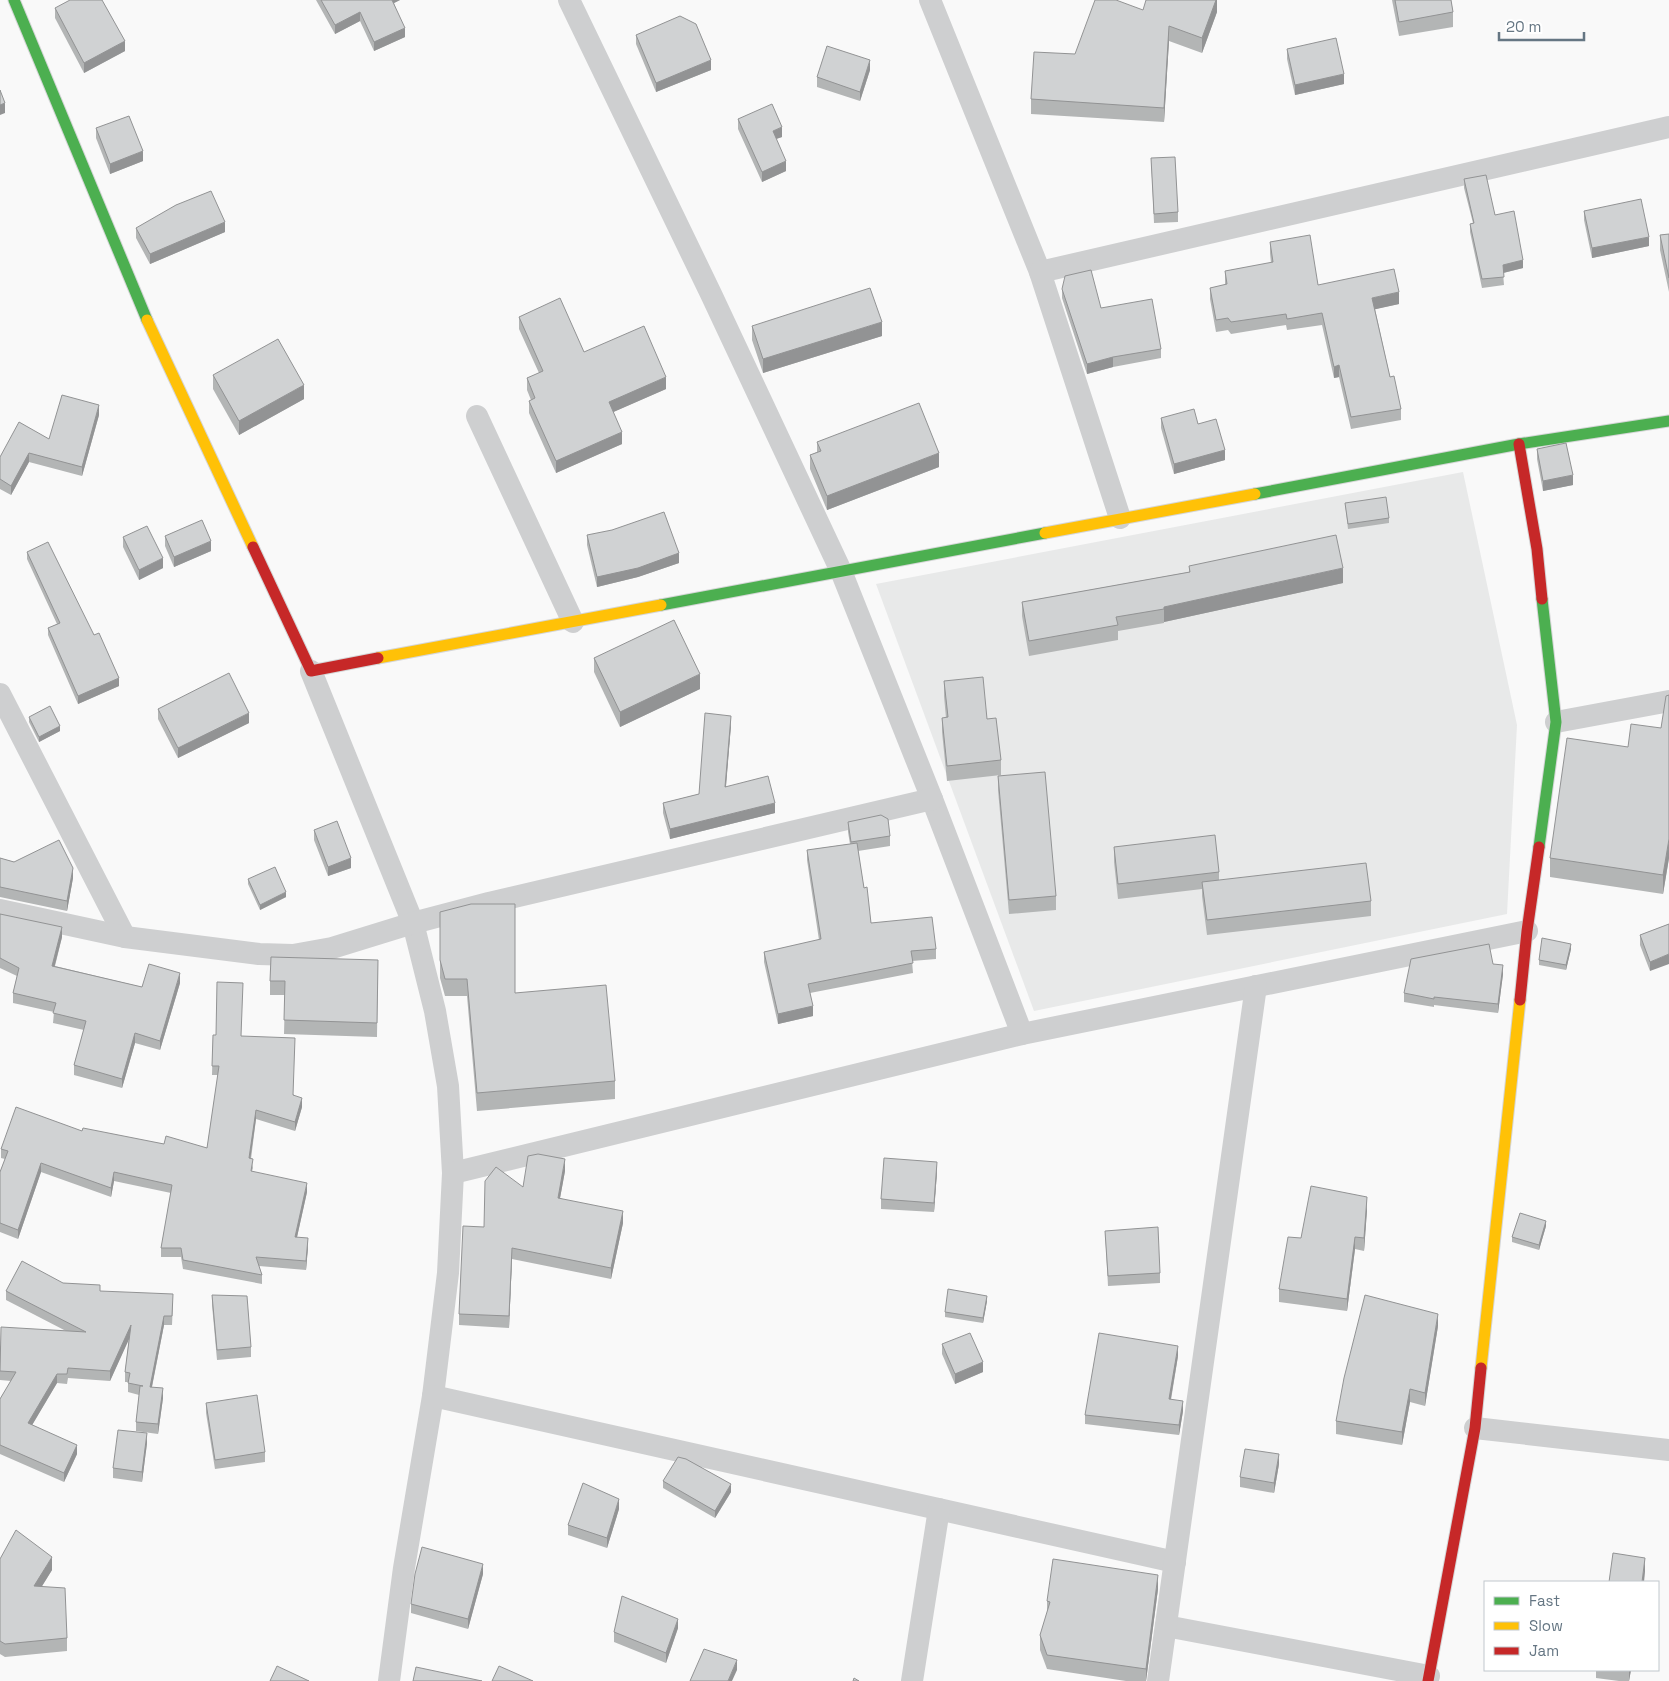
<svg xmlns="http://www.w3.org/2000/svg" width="1669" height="1681" viewBox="0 0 1669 1681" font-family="'Space Grotesk',sans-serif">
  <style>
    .built { fill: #e8e9e9 }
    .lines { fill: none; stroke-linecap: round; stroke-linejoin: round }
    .fast-casing { stroke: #d5d6d7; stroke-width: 13 }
    .slow-casing { stroke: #d5d6d7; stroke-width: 13 }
    .jam-casing { stroke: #d5d6d7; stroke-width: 13 }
    .street { stroke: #cecfd0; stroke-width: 22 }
    .fast { stroke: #4caf50; stroke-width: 11 }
    .slow { stroke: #ffc107; stroke-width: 11 }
    .jam { stroke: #c62828; stroke-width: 11 }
    .wall { fill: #b3b5b5 }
    .shaded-wall { fill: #929394 }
    .building { fill: #d0d2d3; stroke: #929394 }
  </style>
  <rect width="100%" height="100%" fill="#f9f9f9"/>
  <path class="built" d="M1463,472L1517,725L1507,914L1034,1011L876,584Z"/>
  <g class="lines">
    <defs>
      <g id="fast">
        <path d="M14,0L147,320"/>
        <path d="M1255,494L1519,444L1669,421"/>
        <path d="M661,605L1045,533"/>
        <path d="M1539,847L1556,722L1542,599"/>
      </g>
      <g id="slow">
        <path d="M147,320L253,547"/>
        <path d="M1045,533L1255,494"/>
        <path d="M378,658L661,605"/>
        <path d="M1481,1368L1520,1000"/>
      </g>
      <g id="jam">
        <path d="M1519,444L1537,549L1542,599"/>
        <path d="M253,547L311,671L378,658"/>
        <path d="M1520,1000L1527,931L1539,847"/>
        <path d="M1428,1681L1475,1428L1481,1368"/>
      </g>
    </defs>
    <use href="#fast" class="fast-casing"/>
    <use href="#slow" class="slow-casing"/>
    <use href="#jam" class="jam-casing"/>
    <g class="street">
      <path d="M569,0L711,294L841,571L932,799L1022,1034"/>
      <path d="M930,0L1040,272L1120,518"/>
      <path d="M1040,272L1669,127"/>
      <path d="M477,416L573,622"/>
      <path d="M311,671L413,923L435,1011L448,1086L453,1173L448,1273L433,1396L404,1568L389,1681"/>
      <path d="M0,694L125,937"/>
      <path d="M1556,722L1669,701"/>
      <path d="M0,910L125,937L259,954L293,955L332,948L413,923L489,903L932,799"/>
      <path d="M453,1173L1022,1034L1527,931"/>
      <path d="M433,1396L1175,1562"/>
      <path d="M1475,1428L1669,1450"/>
      <path d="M1166,1626L1429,1676"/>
      <path d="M912,1681L939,1509"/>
      <path d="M1158,1681L1256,986"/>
    </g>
    <use href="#fast" class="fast"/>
    <use href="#slow" class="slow"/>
    <use href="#jam" class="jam"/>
  </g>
  <g class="wall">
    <path d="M316,0H400L394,3L405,37L374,51L360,21L335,34Z"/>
    <path d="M1217,0V12L1202,53L1169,41L1164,122L1031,114V99L1075,54Z"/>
    <path d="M1392,0H1451L1453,12V27L1399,36Z"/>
    <path d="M55,8L125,51L84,73L55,18Z"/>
    <path d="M636,35L711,70L656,92L636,44Z"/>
    <path d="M1287,49L1344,84L1295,95L1287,59Z"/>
    <path d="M870,70L860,101L817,87V77Z"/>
    <path d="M738,119L782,137L776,139L786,171L762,182L738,129Z"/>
    <path d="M96,128L143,161L110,174L96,138Z"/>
    <path d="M1151,158L1178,212V222L1154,223Z"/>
    <path d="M1464,179L1495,215L1523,268L1503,273L1504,285L1482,288L1470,232V224L1473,223L1464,188Z"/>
    <path d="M1584,211L1649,246L1592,258L1584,220Z"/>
    <path d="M136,228L225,232L150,264L136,238Z"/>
    <path d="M1669,234V292L1660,250V235Z"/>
    <path d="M1270,242L1318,285L1399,304L1375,309L1390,377L1401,409V420L1351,429L1339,377L1334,378L1322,325L1287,330L1286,325L1231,334L1228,330L1216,332L1210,299V288L1225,285V271L1271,263L1270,253Z"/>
    <path d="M1062,289L1101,308L1161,349V358L1113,367L1087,374L1062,298Z"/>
    <path d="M519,317L584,352L666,389L613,412L622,444L556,473L529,413V401L531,400L527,390V378L539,373L519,329Z"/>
    <path d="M752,326L882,336L763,373L752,340Z"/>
    <path d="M213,375L304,399L239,435L213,389Z"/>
    <path d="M99,415L82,476L29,462L11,495L0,489V457L49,439Z"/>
    <path d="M1161,418L1198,424L1225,460L1174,474L1161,428Z"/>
    <path d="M817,442L939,467L827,510L810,469V455L817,452Z"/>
    <path d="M1537,449L1573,485L1543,491L1537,459Z"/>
    <path d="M1345,503L1389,518V523L1348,529Z"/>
    <path d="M587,535L679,563L638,577L597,587L587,545Z"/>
    <path d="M165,536L211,551L174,567L165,546Z"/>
    <path d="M123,537L163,568L139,580L123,547Z"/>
    <path d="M27,552L94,635L119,686L78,704L48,635V628L57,624L27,559Z"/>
    <path d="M1189,566L1343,583L1164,622V623L1118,631V640L1029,656L1022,616V602L1189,572Z"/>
    <path d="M594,658L700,689L620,727L594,672Z"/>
    <path d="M944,681L987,719L1001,760V775L947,781L942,732V718H946L944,696Z"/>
    <path d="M1669,695V858L1663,894L1550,877V858L1628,747L1661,728Z"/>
    <path d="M158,709L249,723L178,758L158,719Z"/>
    <path d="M29,717L60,731L39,742L29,722Z"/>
    <path d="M731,725L726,787L775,813L670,839L663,813V803L699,794Z"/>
    <path d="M998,776L1056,896V910L1009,914L998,790Z"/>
    <path d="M848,822L890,836V846L858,851L864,888L871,923L936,949V959L912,961L913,973L810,993L813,1016L778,1024L764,962V952L819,940L807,860V850L850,844L848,832Z"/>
    <path d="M314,830L351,868L328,876L314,840Z"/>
    <path d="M1114,847L1219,872V880L1371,901V916L1207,935L1202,896V889L1118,899L1114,862Z"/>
    <path d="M0,858L73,878L67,911L0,897Z"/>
    <path d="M248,879L286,897L260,910L248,884Z"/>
    <path d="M440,912L515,993L615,1081V1099L477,1111L467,996H445L440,978Z"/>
    <path d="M0,914L62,937L55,966L142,987L180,983L160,1050L135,1043L122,1088L74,1075V1065L84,1030L53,1023L54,1012L13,1003V993L17,976L0,968Z"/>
    <path d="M1669,924L1650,971L1640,945V935Z"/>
    <path d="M1571,949L1566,970L1539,965V960Z"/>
    <path d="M378,960L377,1037L284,1034L285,995H270V981Z"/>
    <path d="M1493,964L1503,974L1498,1013L1434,1005V1007L1404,1002V993Z"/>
    <path d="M213,1035L241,1036L294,1095L302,1107L295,1131L256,1119L251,1159L253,1168L252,1171L307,1192L297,1237L308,1247L306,1270L259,1266L262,1275V1284L183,1269L181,1257H161V1248L171,1193L114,1181L111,1197L41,1172L18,1239L0,1232V1172L5,1159L1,1158V1149L82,1131L164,1144L207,1148L218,1075H212Z"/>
    <path d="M565,1171L560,1198L623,1223L611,1279L512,1259L509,1328L459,1325V1314L484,1227L523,1187Z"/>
    <path d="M937,1172L934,1212L881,1209V1199Z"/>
    <path d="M1367,1210L1364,1251L1355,1249L1347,1311L1279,1302V1289L1301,1238Z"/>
    <path d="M1546,1226L1539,1250L1512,1242V1237Z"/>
    <path d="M1105,1231L1160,1273V1283L1108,1286Z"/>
    <path d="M63,1283L100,1291L173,1303L172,1325H164L152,1387L163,1398L158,1434L136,1431V1422L139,1395L128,1392V1382H125V1372L129,1338L110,1381L68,1378L67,1384L57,1383L32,1425L77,1454L64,1482L0,1454V1399L11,1381L0,1380V1346L66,1331L6,1300V1291Z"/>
    <path d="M212,1295L251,1347V1357L217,1360L212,1305Z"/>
    <path d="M987,1301L983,1323L945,1317V1312Z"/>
    <path d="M1438,1326L1425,1406L1410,1402L1402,1445L1336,1434V1421Z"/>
    <path d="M942,1344L983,1372L955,1384L942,1354Z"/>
    <path d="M1178,1356L1171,1400L1183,1411L1179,1435L1085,1424V1415Z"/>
    <path d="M206,1403L265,1452V1462L215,1469L206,1413Z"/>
    <path d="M147,1443L142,1482L113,1478V1468Z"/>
    <path d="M1279,1464L1274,1493L1240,1487V1477Z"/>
    <path d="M663,1481L731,1492L715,1518L663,1488Z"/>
    <path d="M619,1509L607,1548L568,1535V1525Z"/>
    <path d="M0,1559L52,1570L42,1586L67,1638V1651L5,1657L0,1654Z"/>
    <path d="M483,1574L468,1629L411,1613V1604Z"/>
    <path d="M1158,1589L1146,1681H1126L1047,1669L1040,1650V1635L1047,1614V1601Z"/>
    <path d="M678,1628L666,1663L614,1642V1632Z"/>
    <path d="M1596,1670H1631L1629,1681H1619L1596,1678Z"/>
  </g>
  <g class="shaded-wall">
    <path d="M390,0H400L390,5Z"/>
    <path d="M1216,0H1217V12L1202,53V38Z"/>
    <path d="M360,12V21L335,34V25Z"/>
    <path d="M1169,26V41L1164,122V108Z"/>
    <path d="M405,28V37L374,51V42Z"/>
    <path d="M125,41V51L84,73V63Z"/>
    <path d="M711,60V70L656,92V83Z"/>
    <path d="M870,60V70L860,101V92Z"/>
    <path d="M1344,74V84L1295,95V85Z"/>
    <path d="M5,103V113L0,115V105Z"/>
    <path d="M782,127V137L773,140V131Z"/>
    <path d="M143,151V161L110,174V164Z"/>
    <path d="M786,161V171L762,182V172Z"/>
    <path d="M225,222V232L150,264V254Z"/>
    <path d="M1649,237V246L1592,258V248Z"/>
    <path d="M1523,260V268L1503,273V265Z"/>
    <path d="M1399,292V304L1372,310V298Z"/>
    <path d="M882,322V336L763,373V359Z"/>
    <path d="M1113,357V367L1087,374V364Z"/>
    <path d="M1339,365V377L1334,378V367Z"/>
    <path d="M666,377V389L609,414V402Z"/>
    <path d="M304,385V399L239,435V421Z"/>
    <path d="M99,405V415L82,476V467Z"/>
    <path d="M622,432V444L556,473V461Z"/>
    <path d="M1225,450V460L1174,474V464Z"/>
    <path d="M29,453V462L11,495V486Z"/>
    <path d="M939,453V467L827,510V496Z"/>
    <path d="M1573,475V485L1543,491V481Z"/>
    <path d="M211,541V551L174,567V557Z"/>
    <path d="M679,553V563L638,577L597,587V577Z"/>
    <path d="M163,558V568L139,580V570Z"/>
    <path d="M1343,568V583L1164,622V607Z"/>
    <path d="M700,674V689L620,727V712Z"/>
    <path d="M119,678V686L78,704V696Z"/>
    <path d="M249,713V723L178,758V748Z"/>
    <path d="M731,716V725L725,797V787Z"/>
    <path d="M60,726V731L39,742V737Z"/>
    <path d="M775,803V813L670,839V829Z"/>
    <path d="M1669,839V858L1663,894V875Z"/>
    <path d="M351,858V868L328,876V867Z"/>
    <path d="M73,868V878L67,911V901Z"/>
    <path d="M286,892V897L260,910V905Z"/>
    <path d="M62,927V937L52,976V966Z"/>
    <path d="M1571,944V949L1566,970V965Z"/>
    <path d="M1669,954V964L1650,971V962Z"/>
    <path d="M1503,965V974L1498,1013V1004Z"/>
    <path d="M180,973V983L160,1050V1041Z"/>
    <path d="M813,1006V1016L778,1024V1014Z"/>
    <path d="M135,1033V1043L122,1088V1079Z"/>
    <path d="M302,1098V1107L295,1131V1122Z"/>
    <path d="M256,1110V1119L249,1167V1158Z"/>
    <path d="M565,1159V1171L558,1209V1198Z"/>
    <path d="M937,1162V1172L934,1212V1203Z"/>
    <path d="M41,1163V1172L18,1239V1230Z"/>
    <path d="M114,1172V1181L111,1197V1188Z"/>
    <path d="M307,1183V1192L295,1246V1237Z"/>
    <path d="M1367,1197V1210L1364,1251V1238Z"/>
    <path d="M623,1211V1223L611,1279V1268Z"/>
    <path d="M1546,1221V1226L1539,1250V1245Z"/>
    <path d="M1355,1237V1249L1347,1311V1299Z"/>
    <path d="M308,1238V1247L306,1270V1261Z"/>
    <path d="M512,1248V1259L509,1328V1316Z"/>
    <path d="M987,1296V1301L983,1323V1318Z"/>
    <path d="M1438,1314V1326L1425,1406V1393Z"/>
    <path d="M164,1316V1325L150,1396V1387Z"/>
    <path d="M131,1325V1335L110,1381V1371Z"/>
    <path d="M1178,1346V1356L1169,1409V1399Z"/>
    <path d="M983,1362V1372L955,1384V1374Z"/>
    <path d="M57,1374V1383L28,1432V1423Z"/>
    <path d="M163,1388V1398L158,1434V1424Z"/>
    <path d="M1410,1389V1402L1402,1445V1432Z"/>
    <path d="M1183,1401V1411L1179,1435V1425Z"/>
    <path d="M147,1433V1443L142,1482V1472Z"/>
    <path d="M77,1445V1454L64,1482V1473Z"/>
    <path d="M1279,1454V1464L1274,1493V1483Z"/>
    <path d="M731,1484V1492L715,1518V1511Z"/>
    <path d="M619,1499V1509L607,1548V1538Z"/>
    <path d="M52,1557V1570L34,1599V1586Z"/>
    <path d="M1645,1558V1572L1644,1582H1642Z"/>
    <path d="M483,1564V1574L468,1629V1619Z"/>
    <path d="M1158,1575V1589L1146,1681V1669Z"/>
    <path d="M678,1619V1628L666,1663V1653Z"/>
    <path d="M737,1660V1670L732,1681H728Z"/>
    <path d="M1629,1670H1631L1629,1681Z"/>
  </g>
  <g class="building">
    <path d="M70,0H102L125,41L84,63L55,8Z"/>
    <path d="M321,0H392L405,28L374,42L360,12L335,25Z"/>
    <path d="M1095,0H1116L1143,10L1146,0H1216L1202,38L1169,26L1164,108L1031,99L1034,52L1075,54Z"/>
    <path d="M1395,0H1451L1453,12L1399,22Z"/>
    <path d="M680,16L696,24L711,60L656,83L636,35Z"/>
    <path d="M1336,38L1344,74L1295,85L1287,49Z"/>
    <path d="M827,46L870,60L860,92L817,77Z"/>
    <path d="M0,90L5,103L0,105Z"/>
    <path d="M772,104L782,127L773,131L786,161L762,172L738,119Z"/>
    <path d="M129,116L143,151L110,164L96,128Z"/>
    <path d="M1175,157L1178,212L1154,214L1151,158Z"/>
    <path d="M1486,175L1495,215L1514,211L1523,260L1503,265L1504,277L1482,279L1470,224L1474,223L1464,179Z"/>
    <path d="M211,191L225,222L150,254L136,228L176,205Z"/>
    <path d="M1641,199L1649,237L1592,248L1584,211Z"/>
    <path d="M1669,234V278L1660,235Z"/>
    <path d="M1310,235L1318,285L1394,269L1399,292L1372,298L1390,377L1394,376L1401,409L1351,417L1339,365L1334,367L1322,313L1287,319L1286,314L1231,322L1228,318L1216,320L1210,288L1227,284L1225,271L1273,262L1270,242Z"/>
    <path d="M1091,270L1101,308L1152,299L1161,349L1113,357L1087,364L1062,289L1065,276Z"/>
    <path d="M870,288L882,322L763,359L752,326Z"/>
    <path d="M560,298L584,352L644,326L666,377L609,402L622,432L556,461L529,401L535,398L527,378L543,371L519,317Z"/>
    <path d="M278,339L304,385L239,421L213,375Z"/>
    <path d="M62,395L99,405L82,467L29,453L11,486L0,479V457L19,422L49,439Z"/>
    <path d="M919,403L939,453L827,496L810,455L821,451L817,442Z"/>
    <path d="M1194,409L1198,424L1216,419L1225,450L1174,464L1161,418Z"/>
    <path d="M1566,443L1573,475L1543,481L1537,449Z"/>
    <path d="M1386,497L1389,518L1348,524L1345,503Z"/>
    <path d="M664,512L679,553L638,568L597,577L587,535L612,530Z"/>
    <path d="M202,520L211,541L174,557L165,536Z"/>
    <path d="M147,526L163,558L139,570L123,537Z"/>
    <path d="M1336,535L1343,568L1164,607V609L1116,617L1118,625L1029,641L1022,602L1190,572L1189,566Z"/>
    <path d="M48,542L94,635L99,633L119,678L78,696L48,628L60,623L27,552Z"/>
    <path d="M674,620L700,674L620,712L594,658Z"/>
    <path d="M229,673L249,713L178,748L158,709Z"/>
    <path d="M983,677L987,719L996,718L1001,760L947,766L942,718L948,717L944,681Z"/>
    <path d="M1669,695V839L1663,875L1550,858L1567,738L1628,747L1631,724L1661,728L1666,696Z"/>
    <path d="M50,706L60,726L39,737L29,717Z"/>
    <path d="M705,713L731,716L725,787L768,776L775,803L670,829L663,803L699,794Z"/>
    <path d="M1045,772L1056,896L1009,900L998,776Z"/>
    <path d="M881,815L888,819L890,836L851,842L848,822Z"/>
    <path d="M337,821L351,858L328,867L314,830Z"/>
    <path d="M1215,835L1219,872L1118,884L1114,847Z"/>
    <path d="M59,840L73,868L67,901L0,887V858L14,862Z"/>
    <path d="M857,843L864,888L867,887L871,923L932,917L936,949L911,951L913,963L808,984L813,1006L778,1014L764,952L821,939L807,850Z"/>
    <path d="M1366,863L1371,901L1207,920L1202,882Z"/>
    <path d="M275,867L286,892L260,905L248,879Z"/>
    <path d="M471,904H515V993L606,985L615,1081L477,1093L467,979H445L440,960V912Z"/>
    <path d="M0,914L62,927L52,966L142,987L149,964L180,973L160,1041L135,1033L122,1079L74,1065L86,1021L53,1013L56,1003L13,993L19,968L0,958Z"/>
    <path d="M1669,924V954L1650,962L1640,935Z"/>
    <path d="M1542,938L1571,944L1566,965L1539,960Z"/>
    <path d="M1489,944L1493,964L1503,965L1498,1004L1434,997V999L1404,993L1411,959Z"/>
    <path d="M271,957L378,960L377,1023L284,1020L285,981H270Z"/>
    <path d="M217,982L243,983L241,1036L295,1038L293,1095L302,1098L295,1122L256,1110L249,1158L253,1159L251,1171L307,1183L295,1237L308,1238L306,1261L256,1257L262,1275L183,1260L181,1248H161L172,1185L114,1172L111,1188L41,1163L18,1230L0,1223V1172L8,1151L1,1149L16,1107L82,1131L83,1128L164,1144L166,1136L207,1148L219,1066H212L213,1035H216Z"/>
    <path d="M538,1154L565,1159L558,1198L623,1211L611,1268L512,1248L509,1316L459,1314L463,1226L484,1227L485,1181L496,1167L523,1187L528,1156Z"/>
    <path d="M884,1158L937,1162L934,1203L881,1199Z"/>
    <path d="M1311,1186L1367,1197L1364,1238L1355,1237L1347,1299L1279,1289L1288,1237L1301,1238Z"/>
    <path d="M1520,1213L1546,1221L1539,1245L1512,1237Z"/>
    <path d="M1158,1227L1160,1273L1108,1276L1105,1231Z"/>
    <path d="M22,1261L63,1283L100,1285V1291L173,1294L172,1316H164L150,1387L163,1388L158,1424L136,1422L140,1386H143L128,1383L130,1373L125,1372L131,1325L110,1371L68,1368L67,1374H57L28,1423L77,1445L64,1473L0,1445V1399L16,1372L0,1371L1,1327L86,1332L6,1291Z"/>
    <path d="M948,1289L987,1296L983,1318L945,1312Z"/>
    <path d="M212,1295L247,1296L251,1347L217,1350Z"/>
    <path d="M1365,1295L1438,1314L1425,1393L1410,1389L1402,1432L1336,1421L1344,1378Z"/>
    <path d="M970,1333L983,1362L955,1374L942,1344Z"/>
    <path d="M1099,1333L1178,1346L1169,1399L1183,1401L1179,1425L1085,1415Z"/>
    <path d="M257,1395L265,1452L215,1460L206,1403Z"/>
    <path d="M118,1430L147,1433L142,1472L113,1468Z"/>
    <path d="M1245,1449L1279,1454L1274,1483L1240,1477Z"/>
    <path d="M678,1457L686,1459L731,1484L715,1511L663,1481Z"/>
    <path d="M583,1483L619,1499L607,1538L568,1525Z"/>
    <path d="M16,1530L52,1557L34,1586L65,1588L67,1638L5,1644L0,1641V1559Z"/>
    <path d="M422,1547L483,1564L468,1619L411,1604L415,1574Z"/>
    <path d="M1613,1553L1645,1558L1642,1582H1609Z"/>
    <path d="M1053,1559L1158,1575L1146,1669L1047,1655L1040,1635L1050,1602L1047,1601Z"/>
    <path d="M622,1596L678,1619L666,1653L614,1632Z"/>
    <path d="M704,1649L737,1660L728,1681H690Z"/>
    <path d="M277,1666L309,1681H270Z"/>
    <path d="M499,1666L533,1681H492Z"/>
    <path d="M416,1667L482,1681H413Z"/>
    <path d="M854,1678L859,1681H853Z"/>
  </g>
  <rect x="1484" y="1581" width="175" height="90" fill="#ffffff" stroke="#c1c8cd"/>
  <rect x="1494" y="1597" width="25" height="8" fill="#4caf50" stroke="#c1c8cd"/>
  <text x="1529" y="1606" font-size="15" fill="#657683">Fast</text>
  <rect x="1494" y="1622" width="25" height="8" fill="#ffc107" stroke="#c1c8cd"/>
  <text x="1529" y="1631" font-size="15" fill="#657683">Slow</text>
  <rect x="1494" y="1647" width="25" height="8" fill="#c62828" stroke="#c1c8cd"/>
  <text x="1529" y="1656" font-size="15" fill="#657683">Jam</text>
  <path d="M1499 32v8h85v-8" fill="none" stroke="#657683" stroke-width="2.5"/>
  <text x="1506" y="32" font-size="15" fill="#657683" stroke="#ffffff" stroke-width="4" paint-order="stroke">20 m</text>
</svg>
